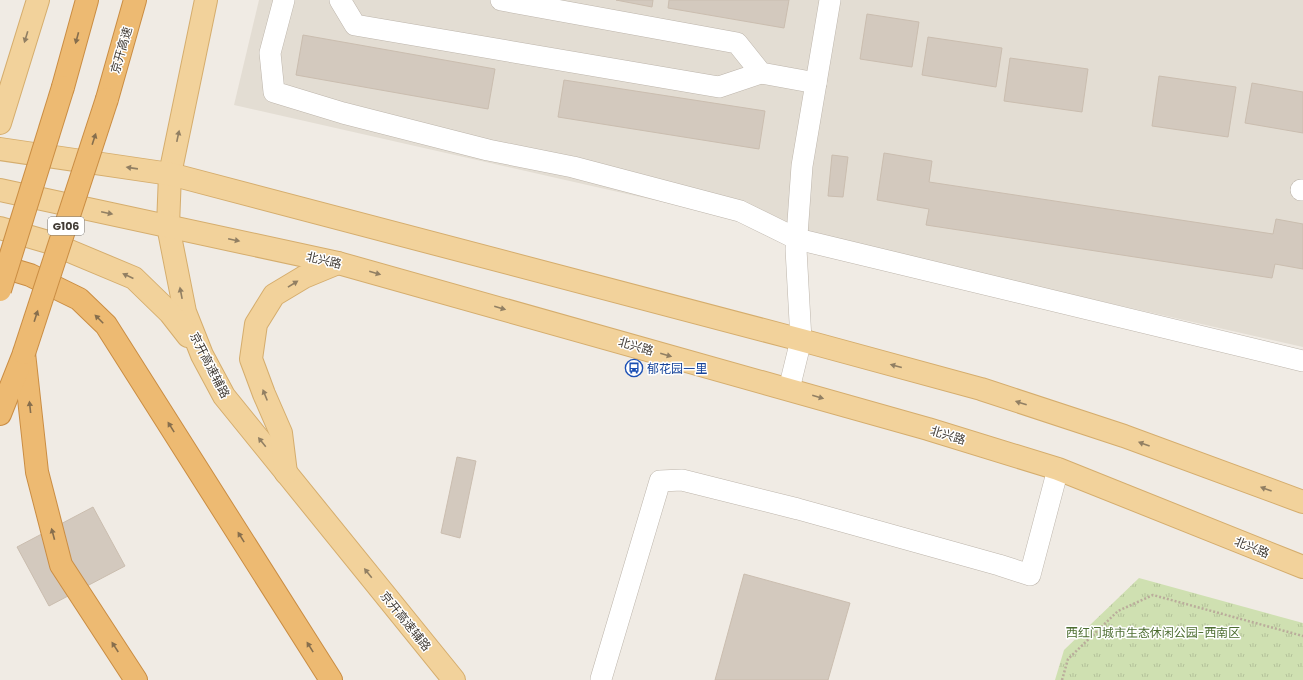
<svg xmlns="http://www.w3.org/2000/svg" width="1303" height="680" viewBox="0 0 1303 680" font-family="Poppins,'Noto Sans SC',sans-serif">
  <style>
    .residential { fill: #e3ddd3 }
    .grass { fill: url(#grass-tufts) }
    .building { fill: #d3c9be; stroke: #cabdaf }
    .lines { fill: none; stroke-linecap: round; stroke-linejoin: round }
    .minor-casing { stroke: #bdb5ab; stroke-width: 22 }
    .major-casing { stroke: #d5ad6d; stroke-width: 24 }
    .highway-casing { stroke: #ca8d43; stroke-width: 24 }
    .path { stroke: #baac9b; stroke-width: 2.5; stroke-dasharray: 2 2; stroke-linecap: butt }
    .minor { stroke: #fff; stroke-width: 21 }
    .major { stroke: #f2d29b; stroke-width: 22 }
    .highway { stroke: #edba72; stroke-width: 22 }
    .highway-bridge-casing { stroke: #ca8d43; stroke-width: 24; stroke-linecap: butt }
    .highway-bridge { stroke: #edba72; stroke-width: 22 }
    .oneway { fill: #917f63 }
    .oneway2 { fill: #866e4d }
    .labels { text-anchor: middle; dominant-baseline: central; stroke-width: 3; stroke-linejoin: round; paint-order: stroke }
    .shield { fill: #fff; stroke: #7a7672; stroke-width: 1 }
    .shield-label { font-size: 11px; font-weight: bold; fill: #413b35 }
    .street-label { font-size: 12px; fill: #413b35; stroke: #fff }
    .transit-label { font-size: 12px; fill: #164399; stroke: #fff; text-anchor: start }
    .park-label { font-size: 12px; fill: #4b6c2f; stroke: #fff }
  </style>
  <defs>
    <pattern id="grass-tufts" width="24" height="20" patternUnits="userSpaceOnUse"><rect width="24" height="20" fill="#cfe0b1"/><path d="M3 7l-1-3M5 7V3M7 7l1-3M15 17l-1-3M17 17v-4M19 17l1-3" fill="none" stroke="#b3c199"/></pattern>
  </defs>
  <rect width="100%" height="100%" fill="#f0ebe4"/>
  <path class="residential" d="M259,0H1303V347L234,105Z"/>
  <path class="grass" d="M1139,578L1303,623V680H1055L1064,650Z"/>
  <g class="building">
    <path d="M616,0H653L652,7Z"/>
    <path d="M669,0H789L784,28L668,8Z"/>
    <path d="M867,14L919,22L912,67L860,59Z"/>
    <path d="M303,35L495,69L488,109L296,75Z"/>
    <path d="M928,37L1002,48L996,87L922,75Z"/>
    <path d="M1010,58L1088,69L1082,112L1004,101Z"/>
    <path d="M1159,76L1236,87L1228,137L1152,126Z"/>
    <path d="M564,80L765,111L759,149L558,117Z"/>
    <path d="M1252,83L1303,92V133L1245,123Z"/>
    <path d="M884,153L932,161L929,182L1273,234L1276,219L1303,224V269L1275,264L1272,278L926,225L929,209L877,200Z"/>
    <path d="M832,155L848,157L843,197L828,196Z"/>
    <path d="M457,457L476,461L460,538L441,533Z"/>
    <path d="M93,507L125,566L49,606L17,547Z"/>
    <path d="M744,574L850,603L828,680H715Z"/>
  </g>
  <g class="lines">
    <defs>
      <g id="minor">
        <path d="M284,0L270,53L274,92L343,113L488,150L573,167L740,211L797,239L1303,361"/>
        <path d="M340,0L355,25L719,87L761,73"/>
        <path d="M501,0L737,43L761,73L816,83"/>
        <path d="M1301,190H1303"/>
        <path d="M789,389L801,340L796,249L802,166L830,0"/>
        <path d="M601,679L660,481L682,480L798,509L999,565L1030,575L1058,469"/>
      </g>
      <g id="major">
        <path d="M206,0L170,174L168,226L185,312L202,355L224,396L454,680"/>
        <path d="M0,123L38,0"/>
        <path d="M0,149L170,174L801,340L981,389L1124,436L1303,502"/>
        <path d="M0,190L338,263L928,429L1058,469L1303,567"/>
        <path d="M0,228L48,242L134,278L170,313L188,336"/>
        <path d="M286,473L281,433L264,394L251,359L256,324L274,295L304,277L338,263"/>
      </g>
      <g id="highway">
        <path d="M63,87L87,0"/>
        <path d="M107,99L135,0"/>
        <path d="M0,266L30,275L79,299L106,325L331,680"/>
        <path d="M24,353L37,472L61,565L136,680"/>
        <path d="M0,414L23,356"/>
      </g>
    </defs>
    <use href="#minor" class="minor-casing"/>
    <use href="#major" class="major-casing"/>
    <use href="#highway" class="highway-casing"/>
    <path class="path" d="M1062,680L1068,659L1118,611L1153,595L1303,636"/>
    <use href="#minor" class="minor"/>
    <use href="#major" class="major"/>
    <use href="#highway" class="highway"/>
    <defs>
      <g id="highway-bridge">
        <path d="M0,290L63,87"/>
        <path d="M24,353L107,99"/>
      </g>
    </defs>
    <use href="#highway-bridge" class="highway-bridge-casing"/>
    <use href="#highway-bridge" class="highway-bridge"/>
  </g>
  <defs><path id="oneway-solid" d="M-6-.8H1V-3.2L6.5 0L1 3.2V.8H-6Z"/></defs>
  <g class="oneway">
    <use href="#oneway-solid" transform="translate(26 37) rotate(107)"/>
    <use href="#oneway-solid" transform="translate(178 136) rotate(-78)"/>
    <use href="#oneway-solid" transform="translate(132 168) rotate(-172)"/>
    <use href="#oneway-solid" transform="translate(107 213) rotate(12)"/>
    <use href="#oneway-solid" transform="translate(234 240) rotate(12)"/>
    <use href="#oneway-solid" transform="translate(375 273) rotate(16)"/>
    <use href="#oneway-solid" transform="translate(128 276) rotate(-155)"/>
    <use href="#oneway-solid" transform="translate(293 284) rotate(-32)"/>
    <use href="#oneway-solid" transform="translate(181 293) rotate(-101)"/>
    <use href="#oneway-solid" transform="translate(500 308) rotate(16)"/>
    <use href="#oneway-solid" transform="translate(666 355) rotate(16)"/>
    <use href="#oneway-solid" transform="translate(896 366) rotate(-165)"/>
    <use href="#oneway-solid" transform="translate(265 395) rotate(-112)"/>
    <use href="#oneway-solid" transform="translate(818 397) rotate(16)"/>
    <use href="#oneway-solid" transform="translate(1021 403) rotate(-162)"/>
    <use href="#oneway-solid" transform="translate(262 442) rotate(-129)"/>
    <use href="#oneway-solid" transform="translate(1144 444) rotate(-160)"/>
    <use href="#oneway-solid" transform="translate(1266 489) rotate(-160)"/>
    <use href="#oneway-solid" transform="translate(368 573) rotate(-129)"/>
  </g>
  <g class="oneway2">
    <use href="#oneway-solid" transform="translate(77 38) rotate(105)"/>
    <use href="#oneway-solid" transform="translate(94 139) rotate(-72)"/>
    <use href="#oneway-solid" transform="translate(36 316) rotate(-72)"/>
    <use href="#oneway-solid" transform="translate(99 319) rotate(-135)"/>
    <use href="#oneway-solid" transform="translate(30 407) rotate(-96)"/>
    <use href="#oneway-solid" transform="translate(171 427) rotate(-122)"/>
    <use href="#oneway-solid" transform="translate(53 534) rotate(-105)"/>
    <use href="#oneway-solid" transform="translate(241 537) rotate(-122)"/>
    <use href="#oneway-solid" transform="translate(115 647) rotate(-123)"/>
    <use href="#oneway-solid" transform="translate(310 647) rotate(-122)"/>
  </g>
  <defs>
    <symbol id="bus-ring" viewBox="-11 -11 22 22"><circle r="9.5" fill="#fff" stroke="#1a4fb4" stroke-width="1.5"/><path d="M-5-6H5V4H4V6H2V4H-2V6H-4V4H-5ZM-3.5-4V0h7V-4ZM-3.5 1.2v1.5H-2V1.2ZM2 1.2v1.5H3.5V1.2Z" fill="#1a4fb4"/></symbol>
  </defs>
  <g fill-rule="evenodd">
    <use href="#bus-ring" x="624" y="358" width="20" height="20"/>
  </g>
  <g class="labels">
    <rect class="shield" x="48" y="217" width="36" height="18" rx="3"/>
    <g class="shield-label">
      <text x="66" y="226">G106</text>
    </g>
    <g class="street-label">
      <text transform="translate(121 50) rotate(-74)">京开高速</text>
      <text transform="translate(324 260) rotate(13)">北兴路</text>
      <text transform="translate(636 346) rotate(16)">北兴路</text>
      <text transform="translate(210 365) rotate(63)">京开高速辅路</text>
      <text transform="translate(948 435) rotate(17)">北兴路</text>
      <text transform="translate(1252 547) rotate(22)">北兴路</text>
      <text transform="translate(406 621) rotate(51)">京开高速辅路</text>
    </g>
    <g class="transit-label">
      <text x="647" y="368">郁花园一里</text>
    </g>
    <g class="park-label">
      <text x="1153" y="632">西红门城市生态休闲公园-西南区</text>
    </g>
  </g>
</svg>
